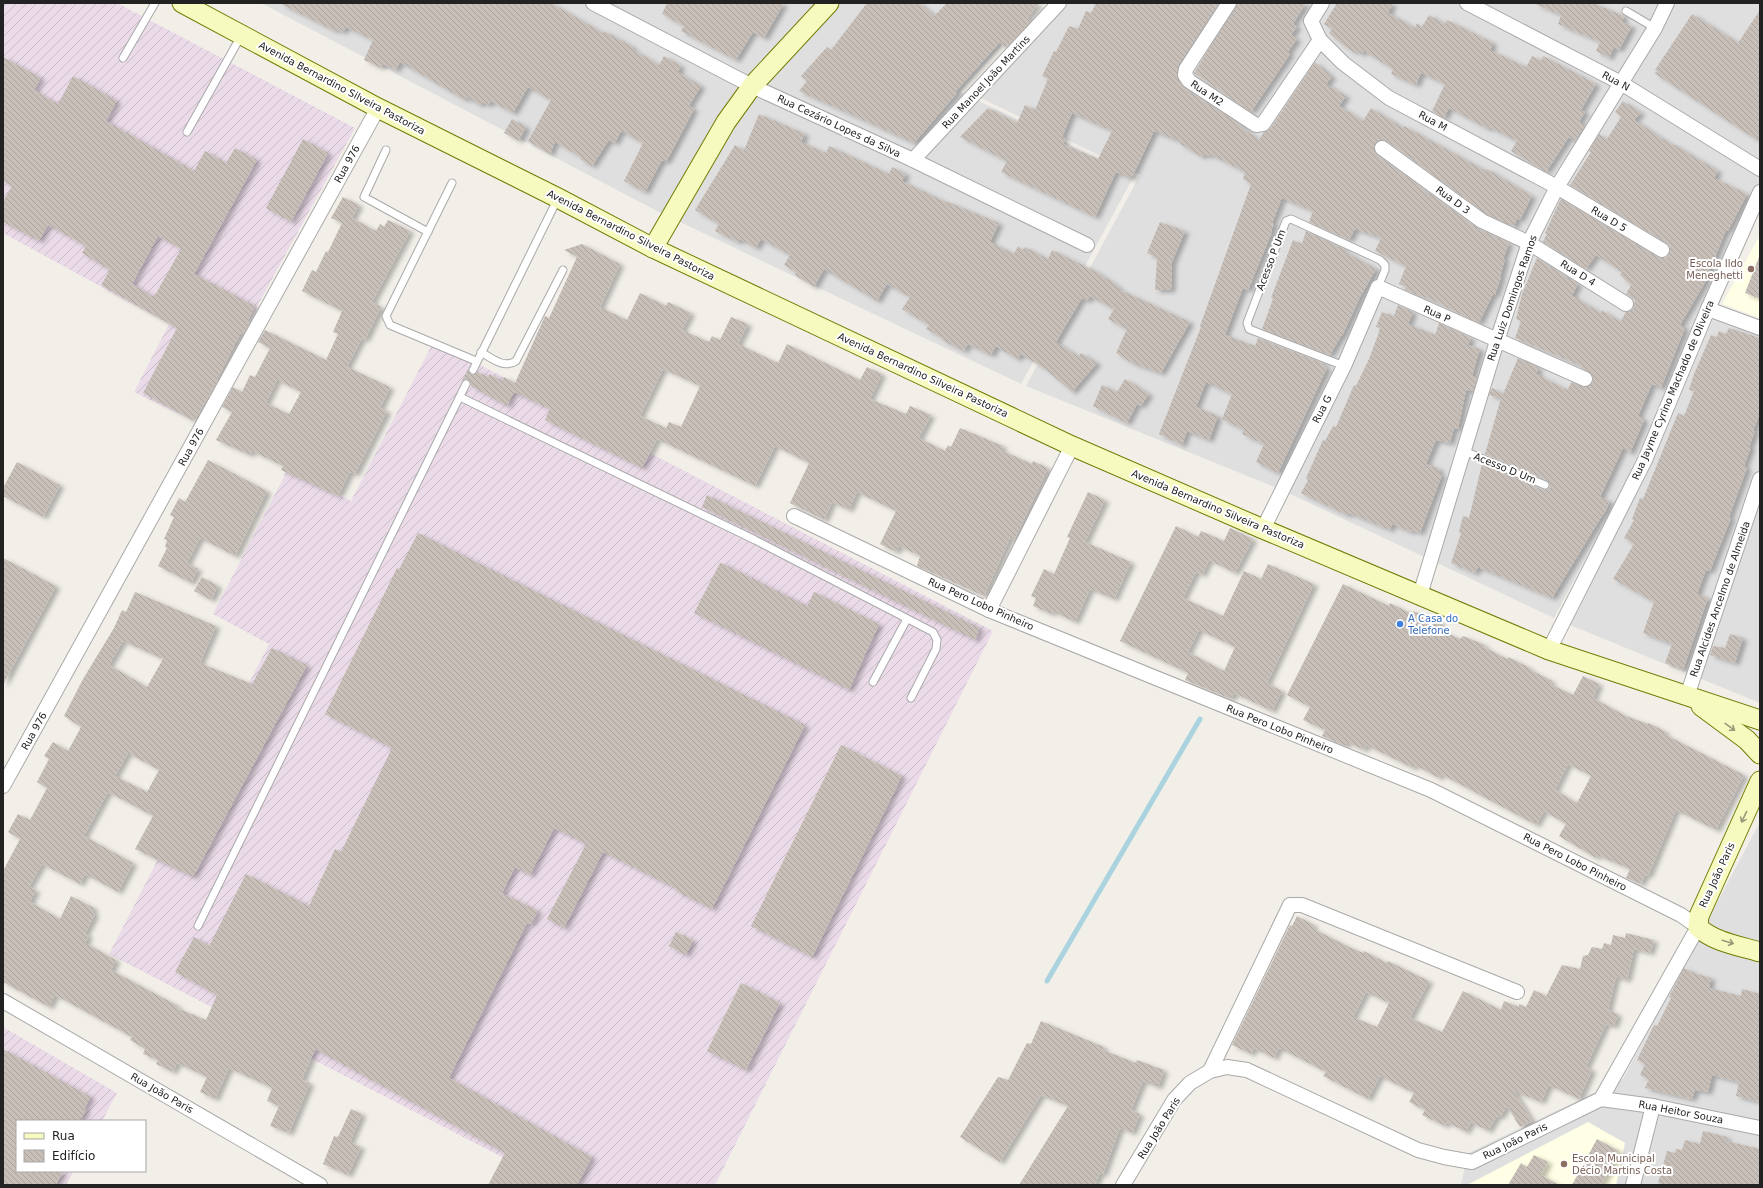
<svg xmlns="http://www.w3.org/2000/svg" width="1763" height="1188" font-family="'DejaVu Sans',sans-serif">
  <style>
    .residential { fill: #e0dfdf }
    .industrial { fill: url(#industrial-furrows) }
    .education { fill: #ffffe5 }
    .lines { fill: none; stroke-linecap: round; stroke-linejoin: round }
    .stream { stroke: #aad3df; stroke-width: 5 }
    .building { fill: url(#building-back-hatch); fill-rule: evenodd; filter: url(#shadow) }
    .lane-casing { stroke: #a9a9a9; stroke-width: 9 }
    .street-casing { stroke: #a9a9a9; stroke-width: 16 }
    .secondary-casing { stroke: #707d05; stroke-width: 21 }
    .lane { stroke: #fff; stroke-width: 7 }
    .street { stroke: #fff; stroke-width: 14 }
    .secondary { stroke: #f7fabf; stroke-width: 19 }
    .oneway { stroke: #979978 }
    .education-dot { fill: #8d6e63; stroke: #fff; stroke-width: 1.5 }
    .shop-dot { fill: #3f7fe0; stroke: #fff; stroke-width: 1.5 }
    .labels { text-anchor: middle; dominant-baseline: central; stroke-width: 4; stroke-linejoin: round; paint-order: stroke }
    .street-label { font-size: 10px; fill: #222; stroke: #fff }
    .education-label { font-size: 10px; fill: #785e54; stroke: #fff; text-anchor: end }
    .shop-label { font-size: 10px; fill: #366cbe; stroke: #fff; text-anchor: start }
  </style>
  <defs>
    <pattern id="industrial-furrows" width="10" height="10" patternUnits="userSpaceOnUse"><rect width="10" height="10" fill="#ebdbe8"/><path d="M-1 1l2-2M0 10L10 0M9 11l2-2" fill="none" stroke="#c9bcc7"/></pattern>
    <pattern id="building-back-hatch" width="6" height="6" patternUnits="userSpaceOnUse"><rect width="6" height="6" fill="#c7bfb8"/><path d="M-1 5l2 2M0 0l6 6M5-1l2 2" fill="none" stroke="#aba49e"/></pattern>
    <filter id="shadow"><feDropShadow dx="4.5" dy="2.5" stdDeviation="2" flood-color="#0004"/></filter>
  </defs>
  <rect width="100%" height="100%" fill="#f2efe9"/>
  <g class="residential">
    <path d="M261,3H1040L960,92L1134,176L1021,384L657,211Z"/>
    <path d="M1067,3H1760V186L1734,234L1640,456L1554,618L1284,491L1026,386L1140,175L981,98Z"/>
    <path d="M1713,319L1760,336V703L1570,625L1652,463Z"/>
    <path d="M1760,822V1185H1461L1468,1153L1623,1079Z"/>
  </g>
  <g class="industrial">
    <path d="M3,3H117L355,128L194,421L134,392L169,324L3,233Z"/>
    <path d="M434,341L993,631L715,1185H556L109,954L269,644L213,614L288,469L351,501Z"/>
    <path d="M3,1027L117,1093L102,1121H17V1171H74L66,1185H3Z"/>
  </g>
  <g class="education">
    <path d="M1760,235V318L1722,304Z"/>
    <path d="M1588,1122L1625,1143L1616,1185H1467Z"/>
  </g>
  <g class="lines">
    <path class="stream" d="M1047,981L1200,719"/>
  </g>
  <g class="building">
    <path d="M279,3H551L603,33L604,31L633,47L632,49L659,65L664,56L681,66L678,72L701,86L689,106L694,109L680,136L666,162L662,160L645,192L624,181L643,143L621,131L615,143L609,140L592,166L580,159L581,157L555,142L550,154L528,141L551,100L528,87L513,113L491,101L488,105L482,102L480,105L466,97L465,100L400,62L396,70L383,64L381,68L364,60L373,40L346,27L343,32L336,29L335,31Z"/>
    <path d="M667,3H784L764,38L753,32L736,60L681,31L684,26L662,14Z"/>
    <path d="M867,3H919L934,16L947,3H1039L1027,19L1030,21L1024,28L1005,48L1000,42L956,91L957,93L914,143L799,91L807,81L801,76L827,47L831,50Z"/>
    <path d="M1096,3H1219L1179,64L1177,74L1178,79L1184,88L1242,126L1241,127L1259,140L1264,132L1270,129L1315,62L1332,77L1326,84L1346,96L1339,106L1363,121L1371,108L1403,128L1404,126L1486,171L1487,169L1532,196L1520,220L1517,218L1514,227L1486,214L1387,141L1379,140L1375,143L1374,151L1377,155L1477,228L1509,243L1503,259H1505L1500,277H1501L1495,295L1493,294L1479,323L1445,307V305L1405,290L1406,287L1399,284L1406,266L1375,251L1381,238L1355,229L1349,240L1309,222L1313,211L1282,198L1272,223L1274,224L1271,231L1272,232L1248,290L1243,288L1225,335L1255,346L1258,338L1325,364L1324,367L1327,368L1278,473L1256,462L1264,444L1242,434L1244,430L1222,419L1232,394L1206,382L1196,407L1218,416L1209,440L1187,431L1182,445L1159,434L1201,327L1200,326L1251,184L1243,179L1245,172L1210,154L1209,156L1204,154L1202,157L1180,144L1181,142L1154,131L1131,179L1116,172L1095,217L1001,172L1007,161L960,137L988,108L1017,123L1025,105L1035,110L1048,79L1042,76L1054,51L1056,52L1069,26L1078,29L1086,11L1091,13ZM1072,113L1112,131L1098,159L1063,144L1065,139L1062,137Z"/>
    <path d="M1237,3H1306L1293,24L1297,27L1291,35L1297,39L1288,52L1290,54L1251,112L1194,73Z"/>
    <path d="M1337,3H1393L1388,13L1415,28L1417,23L1422,27L1429,15L1445,24L1447,20L1493,43L1490,50L1526,67L1532,56L1541,61L1543,56L1566,68L1596,84L1581,110L1585,112L1579,122L1585,126L1575,141L1569,137L1546,172L1511,151L1517,141L1489,127L1488,129L1449,108L1444,118L1432,111L1445,84L1421,73L1416,85L1391,74L1393,69L1364,51L1361,54L1355,50L1353,52L1338,41L1329,33L1332,29L1324,24Z"/>
    <path d="M1533,3H1593L1624,16L1622,22L1632,26L1619,50L1614,47L1609,58L1596,51L1600,42L1558,24L1561,15Z"/>
    <path d="M1760,10V142L1654,73L1658,72L1655,70L1692,14L1738,43Z"/>
    <path d="M3,57L41,78L34,90L58,104L73,76L117,101L106,121L194,171L205,151L226,163L235,148L257,160L194,274L255,306L248,321L250,322L243,334L241,333L217,379L218,380L194,421L143,393L177,328L101,285L110,270L82,253L86,246L48,225L39,241L3,222V201L12,186L3,181ZM158,236L181,249L154,297L132,284Z"/>
    <path d="M1623,101L1641,113L1634,120L1672,145L1673,144L1718,171L1714,178L1747,194L1728,231L1726,230L1704,284L1680,325L1685,328L1661,388L1652,384L1638,416L1644,420L1630,453L1623,448L1600,497L1610,501L1604,514H1603L1552,598L1478,567L1475,573L1451,563L1461,533L1459,532L1463,516L1469,518L1482,464L1543,490L1548,489L1550,487L1547,480L1485,454L1501,398L1489,395L1492,388L1503,394L1518,358L1539,368L1536,374L1567,390L1572,382L1586,387L1593,382L1592,374L1581,368L1582,366L1515,338L1521,321L1516,319L1522,294L1537,258L1578,284L1572,296L1601,313L1602,310L1620,322L1626,312L1633,309L1634,305L1635,300L1626,294L1631,285L1620,275L1622,272L1596,255L1586,269L1543,242L1547,233H1545L1561,199L1658,257L1666,258L1669,254L1670,246L1666,243L1570,185L1591,152L1589,151L1599,134L1607,139L1621,117L1615,112Z"/>
    <path d="M759,114L805,134L801,142L826,153L829,146L889,174L892,167L906,174L902,181L948,203V202L999,223L990,242L1014,254L1018,246L1023,250L1025,247L1048,259L1052,250L1097,272L1120,288H1116L1190,322L1161,373L1132,363L1116,353L1127,329L1108,319L1114,309L1090,296L1087,301L1082,298L1056,342L1079,357L1081,353L1097,363L1072,392L1044,368L1021,354L1017,359L996,346L991,355L968,344L964,351L942,340L943,338L926,329L929,325L902,309L910,297L887,284L877,301L824,269L814,287L795,275L796,272L784,265L790,255L761,239L756,248L740,239L738,242L715,231L719,224L695,210L735,145L744,150Z"/>
    <path d="M512,119L526,127L519,141L504,133Z"/>
    <path d="M303,139L328,153L291,222L266,208Z"/>
    <path d="M343,197L359,205L352,218L376,231L380,224L384,227L388,220L410,231L372,302L381,307L365,340L362,338L347,367L390,387L380,408L387,411L355,474L350,472L338,496L281,470L283,466L252,451L250,455L216,440L232,412L222,407L233,387L242,392L250,375L255,377L270,348L258,342L265,330L326,360L338,334L333,332L342,311L302,291L312,270L316,272L326,251L328,252L342,223L331,218ZM277,380L301,392L289,414L266,403Z"/>
    <path d="M1160,222L1185,231L1172,262L1171,290H1155L1157,258L1147,253Z"/>
    <path d="M1306,231L1344,249V251L1376,269L1360,297L1342,336H1341L1330,355L1262,329L1273,299L1271,298L1293,240L1302,244Z"/>
    <path d="M582,244L620,264L600,307L627,320L640,293L666,306L668,302L691,313L682,330L709,342L712,336L720,340L731,317L748,324L738,344L778,363L787,344L860,380L867,367L882,374L870,399L906,414L910,406L931,415L919,438L945,451L948,445L951,447L960,428L1003,446L1001,450L1032,464L1033,461L1048,468L1014,540L1010,538L984,596L917,566L920,556L899,546L896,552L880,544L896,511L857,492L849,510L832,502L824,520L790,503L809,463L775,446L755,486L657,439L642,468L545,420L550,409L514,392L507,406L471,386L469,380L462,381L468,369L471,375L478,372L488,377L490,374L502,381L504,377L515,383L545,316L549,318L577,257L564,250ZM663,369L700,386L681,427L669,422L666,428L640,416Z"/>
    <path d="M1759,257H1760V299L1745,293Z"/>
    <path d="M1398,305L1413,312L1408,324L1435,335L1439,323L1471,338L1468,345L1480,349L1472,376L1477,379L1473,391L1466,390L1458,429L1454,428L1450,443L1436,440L1426,464L1440,469L1438,473L1442,475L1420,533L1412,530L1411,532L1392,524L1390,530L1349,513L1347,515L1301,493L1308,480L1306,478L1323,440L1325,441L1333,426L1336,427L1354,385L1356,386L1369,359L1378,335L1380,328L1376,327L1382,312L1394,316Z"/>
    <path d="M1729,328L1760,338V413L1753,431H1755L1749,447H1751L1744,466L1747,468L1729,517L1731,518L1710,571L1706,570L1697,594L1708,598L1683,670L1665,663L1672,644L1643,633L1654,602L1613,579L1634,544L1624,538L1634,520L1632,519L1640,498L1643,499L1678,413L1684,416L1694,391L1689,390L1694,374L1711,335L1717,337L1719,331L1726,334Z"/>
    <path d="M1125,379L1149,394L1141,406L1137,404L1127,423L1093,406L1102,385L1117,392Z"/>
    <path d="M208,460L267,491L235,556L200,538L187,563L198,569L191,583L158,566L167,548L165,547L167,540L164,539L174,517L170,515L179,498L185,502Z"/>
    <path d="M17,462L60,485L43,517L3,496V488Z"/>
    <path d="M1088,492L1105,500L1085,542L1131,562L1114,599L1090,589L1075,622L1052,611L1051,614L1033,606L1036,598L1031,596L1044,569L1054,574L1070,538L1067,537Z"/>
    <path d="M707,495L980,628L975,640L702,507Z"/>
    <path d="M1176,526L1198,537L1201,531L1224,541L1230,528L1253,539L1235,573L1209,560L1202,575L1196,572L1183,598L1223,616L1244,571L1261,579L1268,564L1314,584L1267,683L1282,691L1272,711L1234,693L1231,699L1185,680L1188,673L1120,641ZM1199,630L1235,647L1224,671L1188,652Z"/>
    <path d="M418,533L805,725L712,909L676,891L677,889L603,852L564,928L547,919L586,844L554,828L530,875L515,867L502,893L538,911L531,924L527,923L449,1078L592,1157L577,1185H488L505,1153L315,1049L302,1080L310,1083L289,1133L270,1126L279,1106L267,1101L272,1088L229,1068L215,1099L200,1092L207,1077L177,1063L173,1072L156,1064L158,1060L143,1054L145,1049L130,1040L132,1037L55,995L49,1007L3,982V871L20,839L8,832L18,814L30,820L47,788L37,782L49,759L44,756L53,742L68,751L81,727L64,716L83,679L114,628L122,610L126,612L135,592L216,626L200,663L252,684L272,648L307,665L193,877L135,849L153,816L108,792L84,836L133,863L118,892L85,874L80,884L42,864L29,887L36,890L30,902L60,919L71,896L94,908L92,913L95,914L85,934L89,936L85,943L116,960L111,970L178,1006L177,1008L206,1020L217,995L175,972L194,937L209,946L246,874L309,906L335,849L341,852L392,748L325,714L397,568L399,569ZM123,641L163,659L147,687L109,665ZM128,753L159,770L147,792L115,776Z"/>
    <path d="M3,558L56,586L3,685Z"/>
    <path d="M720,563L724,564L807,606L814,592L879,624L849,690L694,613Z"/>
    <path d="M202,577L218,586L211,600L194,591Z"/>
    <path d="M1343,584L1389,606L1390,603L1412,614L1413,611L1441,622L1438,629L1460,639L1463,636L1485,645L1484,647L1507,659L1508,657L1530,668L1529,669L1552,681L1550,684L1573,695L1583,676L1599,684L1593,698L1626,716L1648,724L1649,723L1666,732L1664,734L1744,775L1716,830L1676,810L1648,876L1645,875L1641,884L1626,878L1630,869L1597,855L1596,858L1559,836L1566,824L1544,811L1536,825L1441,774L1439,778L1415,765L1413,768L1366,745L1364,750L1347,742L1345,746L1322,736L1325,730L1303,720L1310,707L1287,695ZM1568,764L1591,776L1577,803L1555,790Z"/>
    <path d="M1730,634L1743,638L1735,663L1710,655L1713,646L1725,648Z"/>
    <path d="M841,745L902,776L812,957L751,926Z"/>
    <path d="M1297,916L1314,925L1312,928L1347,946L1363,953L1364,951L1387,963L1388,961L1429,981L1410,1018L1442,1032L1463,991L1501,1010L1504,1001L1519,1007V1004L1526,1007L1534,990L1546,996L1562,965L1580,969L1583,956L1588,955L1592,947L1602,949L1604,943L1611,945L1613,935L1625,938L1626,933L1654,940L1650,953L1634,949L1627,980L1616,977L1608,1010L1618,1014L1614,1026L1606,1024L1586,1067L1592,1070L1579,1099L1549,1085L1541,1102L1514,1091L1532,1121L1520,1127L1507,1106L1500,1117L1497,1116L1488,1131L1471,1122L1466,1132L1447,1122L1445,1126L1422,1115L1425,1110L1409,1102L1414,1093L1380,1076L1368,1099L1323,1076L1326,1072L1279,1048L1274,1058L1254,1048L1251,1054L1232,1045L1290,925L1292,926ZM1366,992L1389,1003L1377,1027L1353,1017Z"/>
    <path d="M676,932L693,940L686,955L669,946Z"/>
    <path d="M1684,968L1694,973L1711,978L1709,988L1741,996L1742,989L1760,994V1102L1736,1096L1739,1082L1712,1075L1708,1092L1695,1090L1692,1099L1645,1088L1649,1079L1640,1075L1645,1064L1637,1060L1654,1025L1657,1026L1671,998L1669,997Z"/>
    <path d="M741,983L780,1003L746,1070L707,1051Z"/>
    <path d="M1041,1021L1104,1047L1103,1050L1136,1063L1137,1060L1164,1070L1158,1087L1143,1081L1131,1110L1140,1114L1132,1133L1120,1128L1103,1174L1100,1173L1095,1185H1019L1068,1106L1041,1095L1000,1162L960,1137L998,1077L1008,1080L1027,1043L1031,1044Z"/>
    <path d="M3,1049L91,1097L84,1109L86,1110L80,1121H17V1171H63L56,1185H3Z"/>
    <path d="M351,1109L362,1114L350,1142L361,1147L348,1175L323,1164L334,1136L338,1137Z"/>
    <path d="M1703,1131L1727,1137L1726,1141L1760,1149V1185H1666L1658,1183L1667,1151L1675,1153L1676,1149L1682,1150L1685,1140L1700,1144Z"/>
    <path d="M1597,1139L1619,1151L1601,1185H1572Z"/>
    <path d="M1534,1155L1548,1162L1541,1175L1559,1185H1508L1521,1163L1527,1167Z"/>
  </g>
  <g class="lines">
    <g class="lane-casing">
      <g id="lane">
        <path d="M1626,11L1655,28"/>
        <path d="M123,58L155,3"/>
        <path d="M187,132L241,36"/>
        <path d="M386,150L364,197L428,232"/>
        <path d="M452,183L386,316L390,325L476,361"/>
        <path d="M481,352C491,358 504,369 516,361L563,270"/>
        <path d="M1344,366L1249,329L1247,323L1286,221L1291,219L1380,260L1385,265V270L1378,287"/>
        <path d="M473,370L558,198"/>
        <path d="M460,397L755,540L933,632L937,640L936,649L911,698"/>
        <path d="M1464,451L1545,485"/>
        <path d="M873,682L907,619"/>
        <path d="M198,926L466,384"/>
      </g>
    </g>
    <g class="street-casing">
      <g id="street">
        <path d="M593,3L752,86L913,160L1087,245"/>
        <path d="M1229,3L1186,69L1185,75L1189,81L1256,125L1263,124L1320,40"/>
        <path d="M1322,3L1311,21L1320,40L1343,63L1389,98L1557,187L1662,250"/>
        <path d="M1467,3L1621,83L1760,169"/>
        <path d="M1382,148L1482,221L1529,243L1626,304"/>
        <path d="M913,160L1059,3"/>
        <path d="M1708,309L1760,328"/>
        <path d="M794,516L989,610L1431,790L1681,915L1698,927L1601,1099L1472,1162L1444,1157L1418,1150L1247,1070L1227,1067L1210,1071L1190,1083L1174,1100L1123,1185"/>
        <path d="M1263,529L1344,366L1378,287L1585,379"/>
        <path d="M1420,595L1497,341L1529,243L1557,187L1655,28L1667,3"/>
        <path d="M989,610L1072,446"/>
        <path d="M1549,650L1645,460L1708,309L1760,192"/>
        <path d="M1687,696L1760,479"/>
        <path d="M3,786L378,108"/>
        <path d="M3,1001L320,1185"/>
        <path d="M1210,1071L1290,905H1302L1517,992"/>
        <path d="M1601,1099L1653,1106L1760,1128"/>
        <path d="M1633,1185L1653,1106"/>
      </g>
    </g>
    <g class="secondary-casing">
      <g id="secondary">
        <path d="M182,3L378,108L558,198L653,248L1072,446L1263,529L1549,650L1760,720"/>
        <path d="M653,248L726,122L752,86L829,3"/>
        <path d="M1701,706L1747,740L1760,754"/>
        <path d="M1760,781L1699,916L1698,927C1713,942 1740,946 1760,952"/>
      </g>
    </g>
    <use href="#lane" class="lane"/>
    <use href="#street" class="street"/>
    <use href="#secondary" class="secondary"/>
  </g>
  <defs><path id="oneway-shaft" d="M-6 0H5M1.5-3L5.5 0L1.5 3" fill="none" stroke-width="1.6" stroke-linecap="round" stroke-linejoin="round"/></defs>
  <g class="oneway">
    <use href="#oneway-shaft" transform="translate(1730 727) rotate(36)"/>
    <use href="#oneway-shaft" transform="translate(1744 817) rotate(115)"/>
    <use href="#oneway-shaft" transform="translate(1728 942) rotate(17)"/>
  </g>
  <g class="education-dot">
    <circle cx="1751" cy="269" r="4"/>
    <circle cx="1564" cy="1164" r="4"/>
  </g>
  <circle class="shop-dot" cx="1400" cy="624" r="4"/>
  <g class="labels">
    <g class="street-label">
      <text transform="translate(1616 81) rotate(29)">Rua N</text>
      <text transform="translate(986 82) rotate(-47)">Rua Manoel João Martins</text>
      <text transform="translate(342 88) rotate(28)">Avenida Bernardino Silveira Pastoriza</text>
      <text transform="translate(1207 93) rotate(34)">Rua M2</text>
      <text transform="translate(1433 121) rotate(28)">Rua M</text>
      <text transform="translate(839 126) rotate(25)">Rua Cezário Lopes da Silva</text>
      <text transform="translate(347 164) rotate(-61)">Rua 976</text>
      <text transform="translate(1453 200) rotate(36)">Rua D 3</text>
      <text transform="translate(1609 219) rotate(31)">Rua D 5</text>
      <text transform="translate(631 235) rotate(27)">Avenida Bernardino Silveira Pastoriza</text>
      <text transform="translate(1271 260) rotate(-69)">Acesso P Um</text>
      <text transform="translate(1578 273) rotate(32)">Rua D 4</text>
      <text transform="translate(1512 298) rotate(-71)">Rua Luiz Domingos Ramos</text>
      <text transform="translate(1437 314) rotate(24)">Rua P</text>
      <text transform="translate(923 375) rotate(25)">Avenida Bernardino Silveira Pastoriza</text>
      <text transform="translate(1673 390) rotate(-67)">Rua Jayme Cyrino Machado de Oliveira</text>
      <text transform="translate(1322 409) rotate(-63)">Rua G</text>
      <text transform="translate(191 447) rotate(-61)">Rua 976</text>
      <text transform="translate(1505 468) rotate(22)">Acesso D Um</text>
      <text transform="translate(1218 509) rotate(23)">Avenida Bernardino Silveira Pastoriza</text>
      <text transform="translate(1720 599) rotate(-71)">Rua Alcides Ancelmo de Almeida</text>
      <text transform="translate(981 604) rotate(24)">Rua Pero Lobo Pinheiro</text>
      <text transform="translate(1280 729) rotate(22)">Rua Pero Lobo Pinheiro</text>
      <text transform="translate(34 731) rotate(-61)">Rua 976</text>
      <text transform="translate(1575 862) rotate(27)">Rua Pero Lobo Pinheiro</text>
      <text transform="translate(1717 875) rotate(-65)">Rua João Paris</text>
      <text transform="translate(162 1093) rotate(30)">Rua João Paris</text>
      <text transform="translate(1681 1112) rotate(11)">Rua Heitor Souza</text>
      <text transform="translate(1159 1128) rotate(-58)">Rua João Paris</text>
      <text transform="translate(1515 1141) rotate(-26)">Rua João Paris</text>
    </g>
    <g class="education-label">
      <text x="1743" y="263">Escola Ildo<tspan x="1743" dy="12">Meneghetti</tspan></text>
      <text x="1572" y="1158" text-anchor="start">Escola Municipal<tspan x="1572" dy="12">Décio Martins Costa</tspan></text>
    </g>
    <g class="shop-label">
      <text x="1408" y="618">A Casa do<tspan x="1408" dy="12">Telefone</tspan></text>
    </g>
  </g>
  <rect width="1763" height="1188" fill="none" stroke="#222222" stroke-width="8"/>
  <rect x="16" y="1120" width="130" height="52" fill="#ffffff" stroke="#a7a7a7"/>
  <rect x="24" y="1133" width="20" height="6" fill="#f7fabf" stroke="#a7a7a7"/>
  <text x="52" y="1140" font-size="12" fill="#222222">Rua</text>
  <rect x="24" y="1150" width="20" height="12" fill="url(#building-back-hatch)" stroke="#a7a7a7"/>
  <text x="52" y="1160" font-size="12" fill="#222222">Edifício</text>
</svg>
